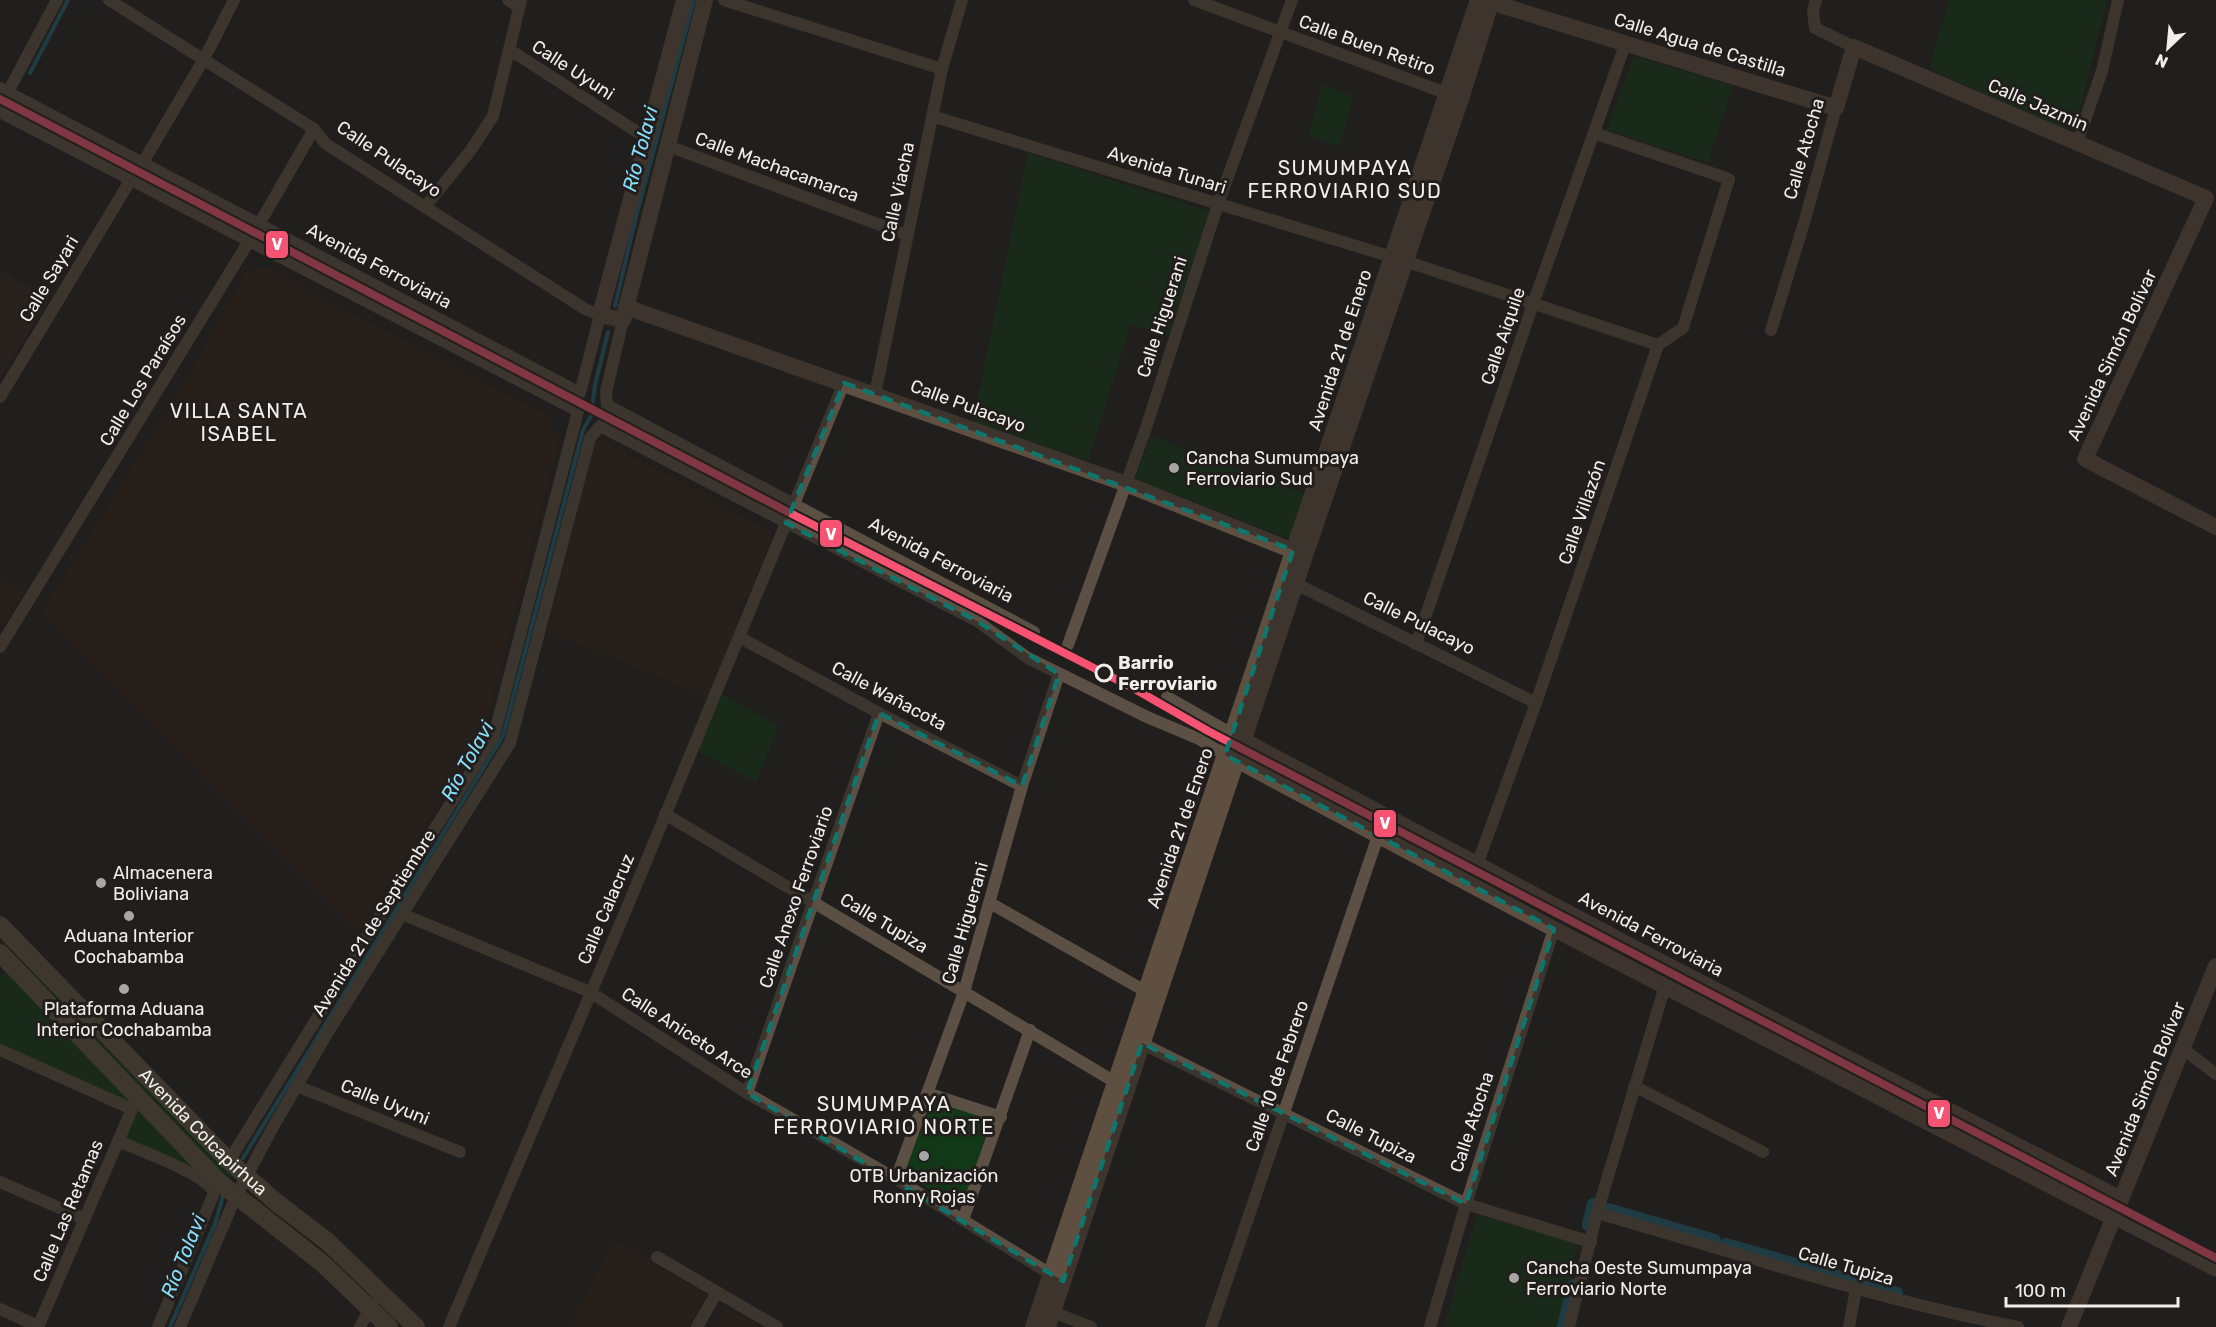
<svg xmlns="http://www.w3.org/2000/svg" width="2216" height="1327" font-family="Rubik,sans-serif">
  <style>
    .industrial { fill: #2f2218 }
    .built { fill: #2f2621 }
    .green { fill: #113917 }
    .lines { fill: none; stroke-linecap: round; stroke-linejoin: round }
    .stream { stroke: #1e6174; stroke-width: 4 }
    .canal { stroke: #1e6174; stroke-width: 12 }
    .street { stroke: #5c5044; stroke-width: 12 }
    .secondary { stroke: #5f4f41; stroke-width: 16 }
    .primary { stroke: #635443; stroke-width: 18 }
    .rail-1-casing { stroke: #221e1c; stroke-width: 12 }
    .rail-1 { stroke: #f65372; stroke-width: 8 }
    .marked { fill: none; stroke: #0f766e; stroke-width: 4.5; stroke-dasharray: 12 8; stroke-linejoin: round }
    .poi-dot { fill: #a8a6a4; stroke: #221e1c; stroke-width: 2 }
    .stop-dot { fill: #221e1c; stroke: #f1eeec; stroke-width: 3 }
    .labels { text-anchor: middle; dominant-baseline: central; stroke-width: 6; stroke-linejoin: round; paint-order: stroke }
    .street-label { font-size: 18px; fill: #f1eeec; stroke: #221e1c }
    .poi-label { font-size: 18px; fill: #f1eeec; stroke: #221e1c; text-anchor: start }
    .stop-label { font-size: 18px; font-weight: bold; fill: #f1eeec; stroke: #221e1c; text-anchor: start }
    .water-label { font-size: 20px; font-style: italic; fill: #86dffe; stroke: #221e1c }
    .neighbourhood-label { font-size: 20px; letter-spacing: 1.5px; fill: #f1eeec; stroke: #221e1c }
    .line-badge { stroke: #221e1c; stroke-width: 2 }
    .badge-label { font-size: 16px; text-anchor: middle; font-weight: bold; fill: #fff }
  </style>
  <rect width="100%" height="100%" fill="#211f1d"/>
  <g class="industrial">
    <path d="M265,267L554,420L551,429L559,439L483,732L358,932L44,617L46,606L179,393L246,272Z"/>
    <path d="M600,440L770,531L772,536L748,596L742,598L737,607L739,619L708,697L548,631L594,444Z"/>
    <path d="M0,575L24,590L1,626L0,625Z"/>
    <path d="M614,1240L706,1296L688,1327H569Z"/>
    <path d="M724,1307L759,1327H712Z"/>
  </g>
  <path class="built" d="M0,269L50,300L1,375L0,374Z"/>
  <g class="green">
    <path d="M1949,0H2107L2077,121L2072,128L2062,130L1929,68Z"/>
    <path d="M1634,56L1733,86L1708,163L1607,130Z"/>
    <path d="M1323,85L1354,97L1339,146L1308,137Z"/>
    <path d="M1028,153L1209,211L1168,337L1131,324L1088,461L973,422Z"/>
    <path d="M1154,437L1306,495L1290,539L1137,480L1136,475L1150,439Z"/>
    <path d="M722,694L779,726L756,782L698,751Z"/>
    <path d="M28,963L232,1176L228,1182L24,968Z"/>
    <path d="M4,972L8,973L221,1188L125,1139L138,1108L0,1045V977Z"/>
    <path d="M935,1101L988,1119L990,1122L963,1206H957L906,1175L905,1170L932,1102Z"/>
    <path d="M1477,1215L1578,1243L1557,1327H1444Z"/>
  </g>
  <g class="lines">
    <g class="stream">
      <path d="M30,73L68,0"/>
      <path d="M615,306L637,213L694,0"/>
      <path d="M243,1158L503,736L583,430L591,416L595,385L608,332"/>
      <path d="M170,1327L215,1224L223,1196"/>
    </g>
    <g class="canal">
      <path d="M1608,1209L1715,1240"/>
      <path d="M1588,1225L1593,1204"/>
      <path d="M1726,1244L1897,1293"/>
      <path d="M1563,1327L1573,1285"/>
    </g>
    <g class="street">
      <path d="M508,0L519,7"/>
      <path d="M724,0L942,69"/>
      <path d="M1194,0L1454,96"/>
      <path d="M1816,0L1813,11L1815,28L1854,47"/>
      <path d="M510,50L648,139"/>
      <path d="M0,88L580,393L600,315L585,309L326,144L314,129L109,0"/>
      <path d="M8,92L57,0"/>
      <path d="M0,112L578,411L494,736L397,888L229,1161"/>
      <path d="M932,116L1405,261L1658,345"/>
      <path d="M2077,143L2102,71L2118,0"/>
      <path d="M668,146L907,235"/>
      <path d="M142,164L204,59L234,0"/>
      <path d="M425,207L471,150L493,116L521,0"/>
      <path d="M623,320L606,392L607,405L1034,632"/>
      <path d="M1771,330L1804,223L1836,108"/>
      <path d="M875,394L942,69L962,0"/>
      <path d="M0,397L130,181"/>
      <path d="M1290,581L1536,703"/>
      <path d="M739,637L879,713L1022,786"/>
      <path d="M1416,644L1533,304L1626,42"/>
      <path d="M1068,645L1146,428L1218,204L1292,0"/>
      <path d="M0,647L254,233L314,129"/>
      <path d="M1167,697L1232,734"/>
      <path d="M665,814L1115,1082"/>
      <path d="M1477,865L1536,703L1658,345L1683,328L1729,179L1594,133"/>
      <path d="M990,903L1145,991"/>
      <path d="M402,914L590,992L747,1093L896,1179L1057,1278"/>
      <path d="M1135,1040L1466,1204L1591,1242"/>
      <path d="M2182,1048L2216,1074"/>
      <path d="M0,1050L132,1109L38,1327"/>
      <path d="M297,1086L460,1152"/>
      <path d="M1634,1086L1763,1152"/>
      <path d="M747,1093L879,713"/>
      <path d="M927,1093L1001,1117"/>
      <path d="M118,1141C138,1150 207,1174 214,1193L158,1327"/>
      <path d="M896,1179L964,992L1022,786L1059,674"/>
      <path d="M0,1182L85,1219"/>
      <path d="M1597,1213C1737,1253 1875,1299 2018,1327"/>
      <path d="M2113,1218L2216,1271"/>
      <path d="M963,1220L1030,1030"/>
      <path d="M657,1257L777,1327"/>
      <path d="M0,1309L38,1326"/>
      <path d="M1053,1312L1091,1327"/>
      <path d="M180,1327L236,1196L273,1127L328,1032L510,743L590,438L600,426L977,621L1028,658L1147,717L1199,739L1225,755"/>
      <path d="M360,1327L372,1304"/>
      <path d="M449,1327L626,910L844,383"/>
      <path d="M697,1327L717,1292"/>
      <path d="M1211,1327L1378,836"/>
      <path d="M1430,1327L1466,1204L1554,929"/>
      <path d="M1569,1327L1597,1213L1665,986"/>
      <path d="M1849,1327L1856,1289"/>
    </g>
    <g class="secondary">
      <path d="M684,0L600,315L623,320L705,0"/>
      <path d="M1484,0L1836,108L1854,47L2206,198L2085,459L2216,527"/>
      <path d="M626,307L1126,484L1301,554"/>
      <path d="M1237,737L1642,952L2121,1199"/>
      <path d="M1229,756L1554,929L2113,1218"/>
      <path d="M1033,1327L1478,0"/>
      <path d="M1048,1327L1305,556L1461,99L1491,3"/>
      <path d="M2069,1327L2216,966"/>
    </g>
    <g class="primary">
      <path id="s1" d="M0,925L229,1161L276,1202L328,1242L416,1327"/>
      <path d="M0,953L219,1182L322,1263L389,1327"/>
    </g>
    <g class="rail-1-casing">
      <path id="rail-1" d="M0,99L790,513L1133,688L1208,731L2216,1258"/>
    </g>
    <use href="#rail-1" class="rail-1"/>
  </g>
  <path d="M0 0H2216V1327H0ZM844,383L1293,550L1225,755L1554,929L1466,1204L1142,1043L1063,1281L747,1093L879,713L1022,786L1059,674L977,621L786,523Z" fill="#211f1d" fill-opacity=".55" fill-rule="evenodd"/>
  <path class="marked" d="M844,383L1293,550L1225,755L1554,929L1466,1204L1142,1043L1063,1281L747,1093L879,713L1022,786L1059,674L977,621L786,523Z"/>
  <g class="poi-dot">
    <circle cx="1174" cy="468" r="6"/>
    <circle cx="101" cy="883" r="6"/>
    <circle cx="129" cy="916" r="6"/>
    <circle cx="124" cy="989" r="6"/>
    <circle cx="924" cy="1156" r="6"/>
    <circle cx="1514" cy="1278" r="6"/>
  </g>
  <circle class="stop-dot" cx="1104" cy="673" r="8"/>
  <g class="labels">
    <g class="street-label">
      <text transform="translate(1367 45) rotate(20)">Calle Buen Retiro</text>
      <text transform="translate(1700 45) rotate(17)">Calle Agua de Castilla</text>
      <text transform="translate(573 70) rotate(33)">Calle Uyuni</text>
      <text transform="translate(2038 105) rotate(23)">Calle Jazmin</text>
      <text transform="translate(1804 149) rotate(-74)">Calle Atocha</text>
      <text transform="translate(389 159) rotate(34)">Calle Pulacayo</text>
      <text transform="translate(777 167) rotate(20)">Calle Machacamarca</text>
      <text transform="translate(1167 170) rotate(17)">Avenida Tunari</text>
      <text transform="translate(898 192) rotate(-78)">Calle Viacha</text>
      <text transform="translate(379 266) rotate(28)">Avenida Ferroviaria</text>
      <text transform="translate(49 279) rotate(-59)">Calle Sayari</text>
      <text transform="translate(1162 317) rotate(-72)">Calle Higuerani</text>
      <text transform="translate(1503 336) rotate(-71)">Calle Aiquile</text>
      <text transform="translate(1340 350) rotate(-72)">Avenida 21 de Enero</text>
      <text transform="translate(2112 355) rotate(-65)">Avenida Simón Bolívar</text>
      <text transform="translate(143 380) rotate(-59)">Calle Los Paraísos</text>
      <text transform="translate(968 406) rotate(20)">Calle Pulacayo</text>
      <text transform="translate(1582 512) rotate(-71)">Calle Villazón</text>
      <text transform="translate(941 560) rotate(28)">Avenida Ferroviaria</text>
      <text transform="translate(1419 623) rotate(26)">Calle Pulacayo</text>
      <text transform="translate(889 696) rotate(28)">Calle Wañacota</text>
      <text transform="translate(1180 828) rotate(-71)">Avenida 21 de Enero</text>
      <text transform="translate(796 897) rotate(-71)">Calle Anexo Ferroviario</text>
      <text transform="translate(606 909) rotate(-67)">Calle Calacruz</text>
      <text transform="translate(374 923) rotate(-58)">Avenida 21 de Septiembre</text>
      <text transform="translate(884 923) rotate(31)">Calle Tupiza</text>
      <text transform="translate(965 923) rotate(-74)">Calle Higuerani</text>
      <text transform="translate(1651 934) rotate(28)">Avenida Ferroviaria</text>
      <text transform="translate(687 1033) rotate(33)">Calle Aniceto Arce</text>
      <text transform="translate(1277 1076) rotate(-71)">Calle 10 de Febrero</text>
      <text transform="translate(2145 1089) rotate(-68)">Avenida Simón Bolívar</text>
      <text transform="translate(385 1102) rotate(22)">Calle Uyuni</text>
      <text transform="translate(1472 1122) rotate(-72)">Calle Atocha</text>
      <text stroke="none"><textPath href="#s1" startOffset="290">Avenida Colcapirhua</textPath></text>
      <text transform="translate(1371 1136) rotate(27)">Calle Tupiza</text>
      <text transform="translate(68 1211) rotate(-67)">Calle Las Retamas</text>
      <text transform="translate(1846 1266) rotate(16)">Calle Tupiza</text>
    </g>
    <g class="poi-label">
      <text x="1186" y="458">Cancha Sumumpaya<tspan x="1186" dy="21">Ferroviario Sud</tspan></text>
      <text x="113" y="873">Almacenera<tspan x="113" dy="21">Boliviana</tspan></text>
      <text x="129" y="936" text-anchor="middle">Aduana Interior<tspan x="129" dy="21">Cochabamba</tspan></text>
      <text x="124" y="1009" text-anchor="middle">Plataforma Aduana<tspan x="124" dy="21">Interior Cochabamba</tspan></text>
      <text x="924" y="1176" text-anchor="middle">OTB Urbanización<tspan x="924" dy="21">Ronny Rojas</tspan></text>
      <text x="1526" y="1268">Cancha Oeste Sumumpaya<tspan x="1526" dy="21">Ferroviario Norte</tspan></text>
    </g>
    <g class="stop-label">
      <text x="1118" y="663">Barrio<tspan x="1118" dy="21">Ferroviario</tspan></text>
    </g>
    <g class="water-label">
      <text transform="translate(640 149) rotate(-75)">Río Tolavi</text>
      <text transform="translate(467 761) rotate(-61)">Río Tolavi</text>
      <text transform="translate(183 1256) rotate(-68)">Río Tolavi</text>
    </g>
    <g class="neighbourhood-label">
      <text x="1345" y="168">SUMUMPAYA<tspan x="1345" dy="23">FERROVIARIO SUD</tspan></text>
      <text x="239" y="411">VILLA SANTA<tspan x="239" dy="23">ISABEL</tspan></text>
      <text x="884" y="1104">SUMUMPAYA<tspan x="884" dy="23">FERROVIARIO NORTE</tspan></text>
    </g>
  </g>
  <g class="line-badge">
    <rect x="265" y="230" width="24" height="29" rx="6" fill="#f65372"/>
    <rect x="819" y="519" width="24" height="29" rx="6" fill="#f65372"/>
    <rect x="1373" y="809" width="24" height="29" rx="6" fill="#f65372"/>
    <rect x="1927" y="1099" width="24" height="29" rx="6" fill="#f65372"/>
  </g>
  <g class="badge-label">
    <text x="277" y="250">V</text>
    <text x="831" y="540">V</text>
    <text x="1385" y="829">V</text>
    <text x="1939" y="1119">V</text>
  </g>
  <g transform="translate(2168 48) rotate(206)" stroke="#221e1c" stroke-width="4.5" paint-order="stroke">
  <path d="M0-4.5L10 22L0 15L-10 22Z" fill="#f1eeec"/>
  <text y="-9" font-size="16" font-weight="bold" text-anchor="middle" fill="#f1eeec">N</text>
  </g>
  <path d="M2006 1297v9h172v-9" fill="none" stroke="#f1eeec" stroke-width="3"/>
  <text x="2015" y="1297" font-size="18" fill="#f1eeec" stroke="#221e1c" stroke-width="4.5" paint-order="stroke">100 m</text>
</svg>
